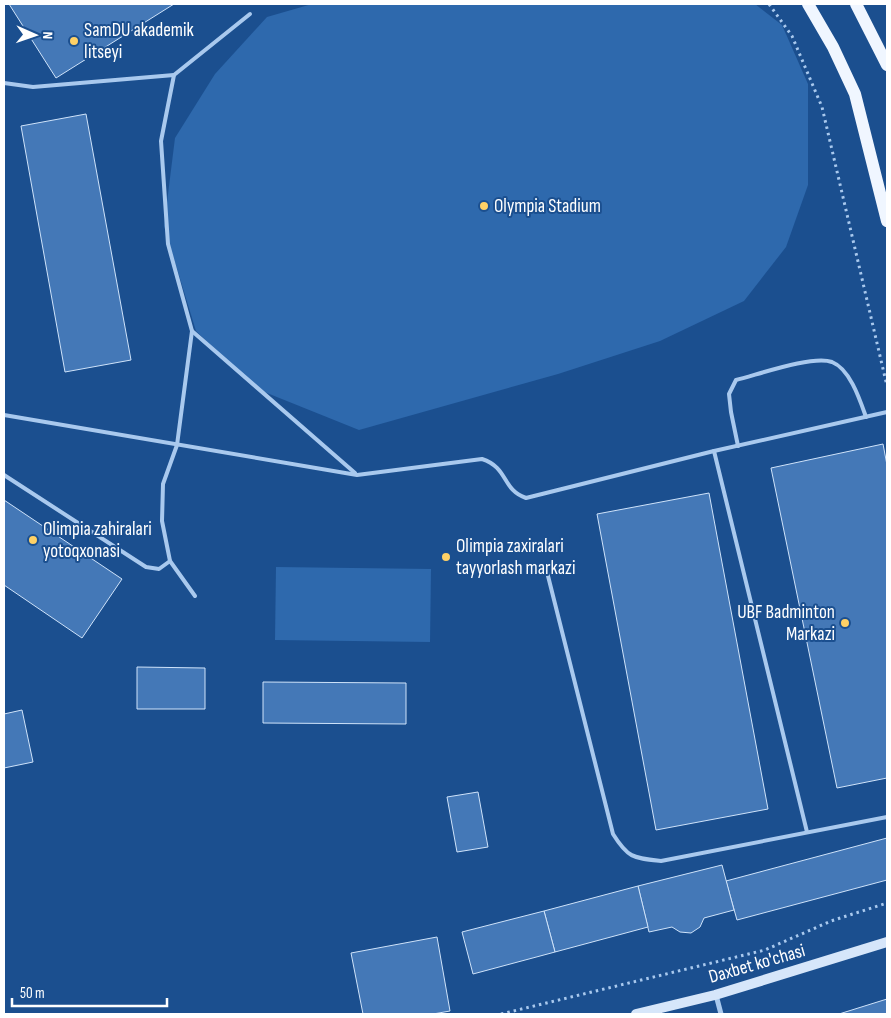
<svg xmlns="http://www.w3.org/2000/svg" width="891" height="1018" font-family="'Sofia Sans Condensed',sans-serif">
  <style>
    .green { fill: #2e69ad }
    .building { fill: #4478b7; stroke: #cfe3fa }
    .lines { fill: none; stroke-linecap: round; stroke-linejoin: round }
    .path { stroke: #a9c9ee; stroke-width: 3; stroke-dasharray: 2.5 4; stroke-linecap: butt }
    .lane { stroke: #a9c9ee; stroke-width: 4 }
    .street { stroke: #a9c9ee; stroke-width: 5 }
    .secondary { stroke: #d6e6fa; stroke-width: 10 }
    .primary { stroke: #f0f6ff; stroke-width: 12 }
    .poi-dot { fill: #ffd166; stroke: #1b4f8f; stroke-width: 2 }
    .labels { text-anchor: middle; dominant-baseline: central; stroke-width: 4; stroke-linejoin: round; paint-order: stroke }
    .poi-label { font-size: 19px; fill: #fff; stroke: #1b4f8f; text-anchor: start }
    .street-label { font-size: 19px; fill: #fff; stroke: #1b4f8f }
  </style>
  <rect width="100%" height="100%" fill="#1b4f8f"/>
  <g class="green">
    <path d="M312,4H755L782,25L808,84V185L786,247L744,301L660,341L558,374L359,430L257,389L196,331L164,226L175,138L215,74L267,17Z"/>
    <path d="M276,567L431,569L430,642L275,640Z"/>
  </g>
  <g class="building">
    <path d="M9,4H174L56,78Z"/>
    <path d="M86,114L131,360L65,372L21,126Z"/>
    <path d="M883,444L887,465V778L837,788L771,468Z"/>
    <path d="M709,493L768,809L656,830L597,514Z"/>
    <path d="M4,500L122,579L82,638L4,585Z"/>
    <path d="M137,667L205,668V709H137Z"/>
    <path d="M263,682L406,683V724L263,723Z"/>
    <path d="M22,710L33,762L4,768V714Z"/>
    <path d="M478,792L488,847L457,852L447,797Z"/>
    <path d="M887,838V880L737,920L726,881Z"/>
    <path d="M722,865L734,910L704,918L700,927L691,933L680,932L672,927L649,932L638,886Z"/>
    <path d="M638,886L648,927L555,952L544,911Z"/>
    <path d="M544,911L555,952L473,974L462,932Z"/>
    <path d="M437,937L450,1011L433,1014H363L351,953Z"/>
    <path d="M887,999V1014H839Z"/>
  </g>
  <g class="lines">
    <g class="path">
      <path d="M769,4L792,36L822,107L887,386"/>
      <path d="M501,1014L765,950L831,921L887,903"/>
    </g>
    <g class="lane">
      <path d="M174,75L250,14"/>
      <path d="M4,83L33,87L174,75L161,141L168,244L192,331L177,445L163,484L162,521L170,561L195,596"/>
      <path d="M192,331L355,473"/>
      <path d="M4,415L357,475L482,459C509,468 501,489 526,498L714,451L887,412"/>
      <path d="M738,446L731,412L729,394L736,380C757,375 812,355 832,362C850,369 860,400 866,417"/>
      <path d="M714,451L807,832"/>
      <path d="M4,475L146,567L159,569L170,561"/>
      <path d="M546,568L613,834C628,858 633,858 661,861L887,817"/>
    </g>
    <path class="street" d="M716,995L721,1014"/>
    <path class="secondary" d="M636,1014L715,995L887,942"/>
    <g class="primary">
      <path d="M808,4L833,47L855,94L887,221"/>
      <path d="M856,4L887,65"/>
    </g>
  </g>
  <g class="poi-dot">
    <circle cx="74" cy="41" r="5"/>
    <circle cx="484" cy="206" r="5"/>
    <circle cx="33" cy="540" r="5"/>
    <circle cx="446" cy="557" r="5"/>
    <circle cx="845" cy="623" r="5"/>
  </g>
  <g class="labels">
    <g class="poi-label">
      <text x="84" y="30">SamDU akademik<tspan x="84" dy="22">litseyi</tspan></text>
      <text x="494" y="206">Olympia Stadium</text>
      <text x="43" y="529">Olimpia zahiralari<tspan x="43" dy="22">yotoqxonasi</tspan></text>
      <text x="456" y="546">Olimpia zaxiralari<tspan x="456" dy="22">tayyorlash markazi</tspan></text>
      <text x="835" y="612" text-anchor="end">UBF Badminton<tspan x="835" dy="22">Markazi</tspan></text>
    </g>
    <g class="street-label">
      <text transform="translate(757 964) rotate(-16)">Daxbet ko'chasi</text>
    </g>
  </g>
  <rect width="891" height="1018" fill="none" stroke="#ffffff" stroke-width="10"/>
  <g transform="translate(35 35) rotate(92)" stroke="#1b4f8f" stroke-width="4" paint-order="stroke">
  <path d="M0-4L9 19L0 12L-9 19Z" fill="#ffffff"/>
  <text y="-8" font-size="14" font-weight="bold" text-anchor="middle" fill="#ffffff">N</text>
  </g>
  <path d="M12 998v8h155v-8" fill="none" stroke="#ffffff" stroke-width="2.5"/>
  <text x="20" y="998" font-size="15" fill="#ffffff" stroke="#1b4f8f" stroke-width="4" paint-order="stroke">50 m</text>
</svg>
